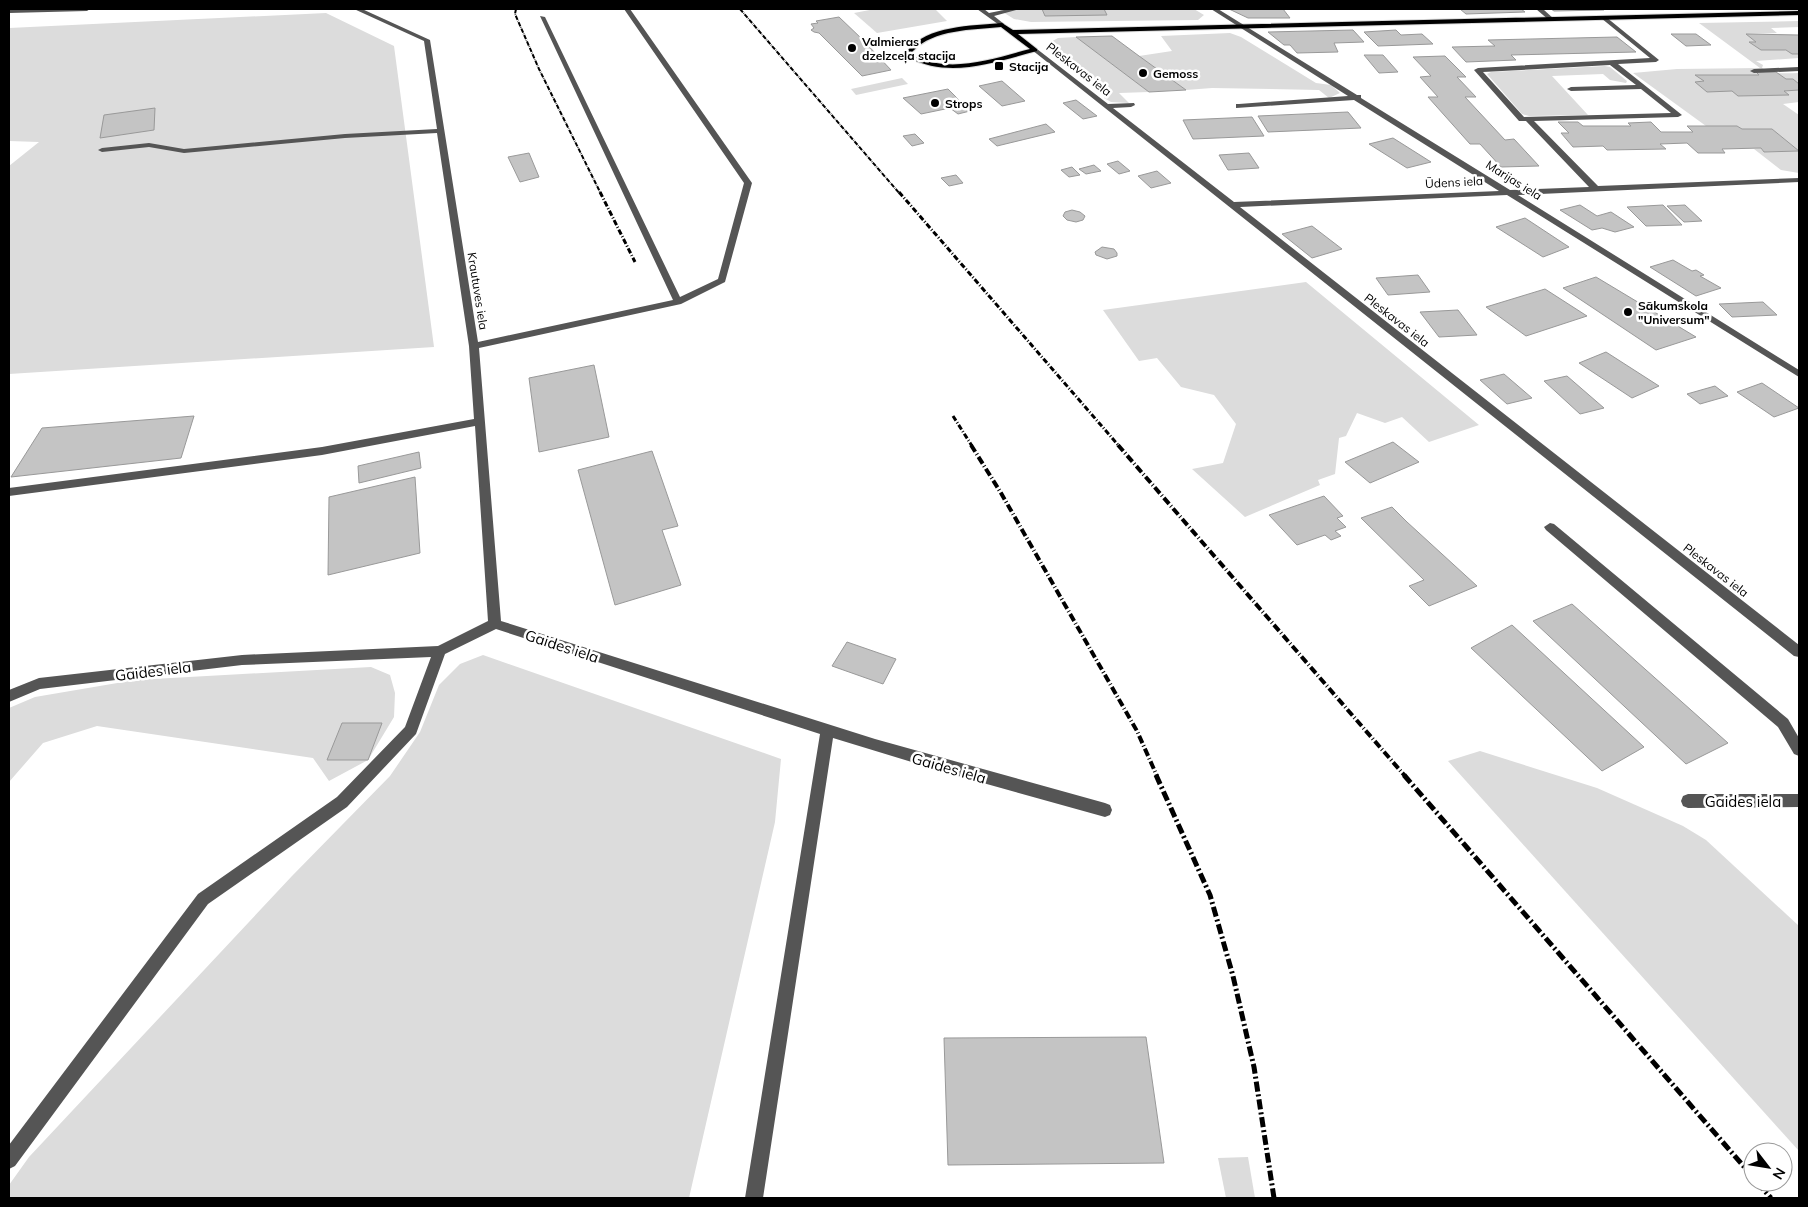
<svg xmlns="http://www.w3.org/2000/svg" width="1808" height="1207" font-family="Mulish,sans-serif">
  <style>
    .green { fill: #dcdcdc }
    .building { fill: #c4c4c4; stroke: #999 }
    .lines { fill: none; stroke-linecap: round; stroke-linejoin: round }
    .major-casing { stroke: #dbdbdb; stroke-width: 2 }
    .minor { fill: #555; fill-rule: evenodd }
    .major { fill: #000; fill-rule: evenodd }
    .rail-far3 { stroke: #000; stroke-width: 2; stroke-dasharray: 4.5 1 0.5 1; stroke-linecap: butt }
    .rail-far2 { stroke: #000; stroke-width: 3; stroke-dasharray: 5.5 2 1 2; stroke-linecap: butt }
    .rail-far1 { stroke: #000; stroke-width: 4; stroke-dasharray: 8 2.5 1 2.5; stroke-linecap: butt }
    .rail { stroke: #000; stroke-width: 5; stroke-dasharray: 10 3 2 3; stroke-linecap: butt }
    .poi-dot { fill: #000; stroke: #fff; stroke-width: 2 }
    .labels { text-anchor: middle; dominant-baseline: central; stroke-width: 5; stroke-linejoin: round; paint-order: stroke }
    .far-poi-label { font-size: 12px; font-weight: bold; fill: #000; stroke: #fff; text-anchor: start }
    .far-street-label { font-size: 12px; fill: #000; stroke: #fff }
    .street-label { font-size: 15px; fill: #000; stroke: #fff }
  </style>
  <rect width="100%" height="100%" fill="#fff"/>
  <g class="green">
    <path d="M875,9H935L947,21L877,33L854,13Z"/>
    <path d="M991,9H1194L1204,15L1198,20L1031,22L1014,19L998,9Z"/>
    <path d="M326,13L394,46L434,347L9,374V166L39,142L9,141V28Z"/>
    <path d="M1799,21V27L1771,28L1777,33L1747,34L1756,42H1749C1766,54 1766,48 1784,50C1790,51 1793,54 1799,54V58L1756,61L1763,65L1762,68C1773,75 1786,73 1799,73V102L1783,104L1799,115V173L1781,170L1754,149L1761,148L1764,152L1798,151L1772,129H1742L1737,126H1706L1633,73L1677,69L1760,68L1699,23Z"/>
    <path d="M1230,33L1241,37L1316,83L1331,85L1340,93L1329,98L1319,90L1212,88L1186,90L1139,56L1172,51L1161,36Z"/>
    <path d="M1076,37L1149,92L1119,93L1129,103L1111,102L1104,98V93L1107,91L1049,43L1058,38Z"/>
    <path d="M1605,66L1610,67L1627,81L1626,83L1610,80L1603,74L1552,76L1588,115L1529,116L1522,114L1487,74L1491,72Z"/>
    <path d="M902,78L908,84L856,95L851,89Z"/>
    <path d="M1306,282L1479,425L1429,442L1402,417L1385,423L1357,413L1346,436L1339,438L1335,474L1318,480L1320,485L1245,517L1192,469L1223,463L1236,424L1214,395L1181,387L1157,358L1139,361L1103,310Z"/>
    <path d="M483,655L781,759L775,822L689,1198H9V1185L29,1157L292,876L390,776L420,732L439,685L460,664Z"/>
    <path d="M371,667L390,675L395,693L394,717L368,760L329,781L313,758L97,726L43,743L9,782V708L35,697L135,680Z"/>
    <path d="M1480,751L1597,788L1683,826L1706,840L1799,926V1151L1448,761Z"/>
    <path d="M1248,1157L1255,1198H1226L1218,1158Z"/>
  </g>
  <g class="building">
    <path d="M1042,9H1104L1107,15L1045,16Z"/>
    <path d="M1229,9H1283L1290,18H1248Z"/>
    <path d="M1460,9H1521L1525,12L1466,14Z"/>
    <path d="M1551,9H1603L1604,10L1554,11Z"/>
    <path d="M839,17L862,39L891,70L862,76L819,33L814,32L811,30L814,28L811,24L818,23L816,21Z"/>
    <path d="M1353,30L1364,42L1334,43L1338,52L1297,53L1290,45H1284L1268,32Z"/>
    <path d="M1396,30L1401,35L1422,34L1433,44L1378,46L1364,32Z"/>
    <path d="M1671,34H1696L1711,45L1686,46Z"/>
    <path d="M1746,34L1799,35V54H1792L1786,50H1761L1749,42H1756Z"/>
    <path d="M1112,36L1139,56L1186,90L1149,92L1076,37Z"/>
    <path d="M1617,37L1636,52L1511,55L1516,60L1466,62L1452,47L1495,46L1488,40Z"/>
    <path d="M1364,55H1383L1398,72L1379,73Z"/>
    <path d="M1445,56L1466,77H1457L1476,97H1465L1505,140L1514,139L1539,166L1501,167L1480,144H1470L1428,97H1438L1420,77L1431,76L1413,57Z"/>
    <path d="M1756,72H1776L1786,79H1793L1799,84V90L1784,91L1789,95L1738,96L1732,91L1707,92L1695,82L1704,81L1695,75H1759Z"/>
    <path d="M1002,81L1025,101L1002,106L979,86Z"/>
    <path d="M948,89L970,111L958,114L950,108L921,114L903,98Z"/>
    <path d="M1076,100L1097,116L1083,119L1063,103Z"/>
    <path d="M155,108L154,130L100,138L104,115Z"/>
    <path d="M1348,112L1361,128L1268,132L1258,116Z"/>
    <path d="M1252,117L1264,136L1193,139L1183,120Z"/>
    <path d="M1558,122H1578L1583,126H1631L1628,123L1651,122L1661,132H1693L1687,126H1737L1742,129H1772L1799,151L1764,152L1761,148L1722,149L1725,153H1698L1687,143L1660,144L1666,149L1607,150L1603,146L1573,147L1561,133H1569Z"/>
    <path d="M1046,124L1055,132L997,146L989,139Z"/>
    <path d="M915,134L924,143L912,146L903,136Z"/>
    <path d="M1393,138L1431,162L1407,168L1369,144Z"/>
    <path d="M529,153L539,177L520,182L508,157Z"/>
    <path d="M1249,153L1259,168L1228,170L1219,155Z"/>
    <path d="M1118,161L1130,171L1119,174L1107,164Z"/>
    <path d="M1094,165L1101,171L1086,174L1079,169Z"/>
    <path d="M1072,167L1080,175L1069,177L1061,170Z"/>
    <path d="M1157,171L1171,183L1151,188L1138,176Z"/>
    <path d="M956,175L963,183L949,186L941,178Z"/>
    <path d="M1580,205L1597,216L1611,212L1634,227L1615,232L1602,228L1592,230L1560,210Z"/>
    <path d="M1663,205L1682,225L1646,226L1627,207Z"/>
    <path d="M1685,205L1702,221L1684,222L1667,206Z"/>
    <path d="M1072,210L1080,212L1085,216L1083,220L1076,222L1067,220L1063,216L1065,212Z"/>
    <path d="M1525,218L1569,247L1543,257L1496,227Z"/>
    <path d="M1312,226L1342,249L1312,258L1282,234Z"/>
    <path d="M1102,247L1114,249L1117,253V256L1107,259L1096,255L1095,252Z"/>
    <path d="M1673,260L1692,271L1696,270L1704,275L1700,276L1721,288L1696,296L1650,267Z"/>
    <path d="M1418,275L1430,292L1388,295L1376,278Z"/>
    <path d="M1596,277L1696,337L1656,350L1563,288Z"/>
    <path d="M1545,289L1587,316L1526,336L1486,307Z"/>
    <path d="M1763,302L1777,315L1732,317L1719,304Z"/>
    <path d="M1458,310L1477,335L1439,337L1420,312Z"/>
    <path d="M1606,352L1659,386L1632,398L1579,363Z"/>
    <path d="M594,365L609,437L539,452L529,378Z"/>
    <path d="M1504,374L1532,398L1507,404L1480,380Z"/>
    <path d="M1567,376L1604,408L1580,414L1544,381Z"/>
    <path d="M1762,383L1799,408L1774,417L1737,392Z"/>
    <path d="M1715,386L1728,396L1700,404L1687,394Z"/>
    <path d="M194,416L181,458L11,477L42,428Z"/>
    <path d="M1393,442L1419,462L1370,483L1345,462Z"/>
    <path d="M652,451L678,526L662,530L681,585L615,605L578,470Z"/>
    <path d="M419,452L421,468L359,483L358,466Z"/>
    <path d="M415,477L420,553L328,575L329,497Z"/>
    <path d="M1324,496L1343,516L1337,518L1346,527L1335,531L1341,536L1331,540L1325,535L1297,545L1269,515Z"/>
    <path d="M1392,507L1407,522L1477,586L1429,606L1409,586L1424,580L1361,518Z"/>
    <path d="M1572,604L1728,743L1686,764L1533,621Z"/>
    <path d="M1512,625L1644,747L1602,771L1471,648Z"/>
    <path d="M847,642L896,659L883,684L832,666Z"/>
    <path d="M342,723H382L368,760H327Z"/>
    <path d="M1146,1037L1164,1163L948,1165L944,1038Z"/>
  </g>
  <g class="lines">
    <g class="major-casing">
      <path id="major" d="M1799,11V15L1018,34L1037,49V51C995,62 951,79 909,58L907,51C928,25 971,26 1002,23L1013,30ZM1001,27L1030,49C992,59 951,74 914,56L913,51C934,29 972,30 1001,27Z"/>
    </g>
    <g class="minor">
      <path d="M9,9H90L87,11L9,13Z"/>
      <path d="M354,9H362L430,40L478,342L673,300L540,16L545,17L680,297L718,279L744,183L624,9H630L752,183L725,282L681,304L479,348L501,621L875,739L1105,803L1110,805L1112,810L1110,815L1105,817L951,774L833,738L763,1198H745L820,734L496,629L445,654L416,734L347,807L208,904L15,1166L9,1169V1145L198,894L337,797L405,727L431,657L242,665L40,689L9,702V690L39,678L242,655L438,646L488,621L475,426L322,455L9,496V488L322,447L474,419L469,346L437,133L345,138L184,153L149,147L102,152L98,150L102,148L149,143L184,149L345,134L437,129L424,41Z"/>
      <path d="M977,9H984L989,13L1009,9H1020L994,16L1004,24V26L1002,27Z"/>
      <path d="M1211,9H1218L1357,95H1361V98L1510,190L1589,187L1526,121H1519L1474,70L1478,68L1650,58L1601,18L1606,17L1659,60L1656,62L1618,64L1682,115L1678,117L1534,121L1598,186L1799,178V182L1518,195L1799,370V377L1507,195L1240,207L1799,645V657L1794,656L1032,50L1037,49L1108,104L1134,103L1135,105L1131,107L1113,108L1234,202L1499,191L1354,100L1236,108V104H1239L1348,96ZM1610,65L1636,85L1571,87L1567,89L1571,91L1641,89L1671,113L1524,117L1483,72Z"/>
      <path d="M1536,9H1543L1555,20L1550,21Z"/>
      <path d="M1799,67V71L1754,73L1750,71L1754,69Z"/>
      <path d="M1550,523L1554,524L1788,719L1799,738V756L1794,754L1778,727L1546,530L1544,527Z"/>
      <path d="M1688,794H1799V807L1688,808L1683,806L1681,801L1683,796Z"/>
    </g>
    <use href="#major" class="major"/>
    <g class="rail-far3">
      <path d="M516,9L515,14L539,69L601,194"/>
      <path d="M740,9L900,194"/>
    </g>
    <g class="rail-far2">
      <path d="M600,192L635,262"/>
      <path d="M899,192L1119,446"/>
      <path d="M953,416L972,446"/>
    </g>
    <g class="rail-far1">
      <path d="M971,445L1001,493L1137,731L1157,776"/>
      <path d="M1118,445L1405,776"/>
    </g>
    <g class="rail">
      <path d="M1156,775L1210,895L1233,976L1254,1067L1274,1198"/>
      <path d="M1404,775L1753,1177"/>
      <path d="M1757,1182L1771,1198"/>
    </g>
  </g>
  <g class="poi-dot">
    <circle cx="852" cy="48" r="5"/>
    <rect x="994" y="61" width="10" height="10" rx="2.5"/>
    <circle cx="1143" cy="73" r="5"/>
    <circle cx="935" cy="103" r="5"/>
    <circle cx="1628" cy="312" r="5"/>
  </g>
  <g class="labels">
    <g class="far-poi-label">
      <text x="862" y="41">Valmieras<tspan x="862" dy="14">dzelzceļa stacija</tspan></text>
      <text x="1009" y="66">Stacija</text>
      <text x="1153" y="73">Gemoss</text>
      <text x="945" y="103">Strops</text>
      <text x="1638" y="305">Sākumskola<tspan x="1638" dy="14">"Universum"</tspan></text>
    </g>
    <g class="far-street-label">
      <text transform="translate(1079 69) rotate(38)">Pleskavas iela</text>
      <text transform="translate(1514 180) rotate(32)">Marijas iela</text>
      <text transform="translate(1454 182) rotate(-3)">Ūdens iela</text>
      <text transform="translate(478 291) rotate(81)">Krautuves iela</text>
      <text transform="translate(1397 320) rotate(38)">Pleskavas iela</text>
      <text transform="translate(1716 570) rotate(38)">Pleskavas iela</text>
    </g>
    <g class="street-label">
      <text transform="translate(562 646) rotate(18)">Gaides iela</text>
      <text transform="translate(153 671) rotate(-7)">Gaides iela</text>
      <text transform="translate(949 768) rotate(16)">Gaides iela</text>
      <text x="1743" y="801">Gaides iela</text>
    </g>
  </g>
  <rect width="1808" height="1207" fill="none" stroke="#000000" stroke-width="20"/>
  <g transform="translate(1768 1167) rotate(121)"><circle r="24" fill="#ffffff" stroke="#999999"/>
  <path d="M0-4L9 19L0 12L-9 19Z" fill="#000000"/>
  <text y="-8" font-size="14" font-weight="bold" text-anchor="middle" fill="#000000">N</text>
  </g>
</svg>
